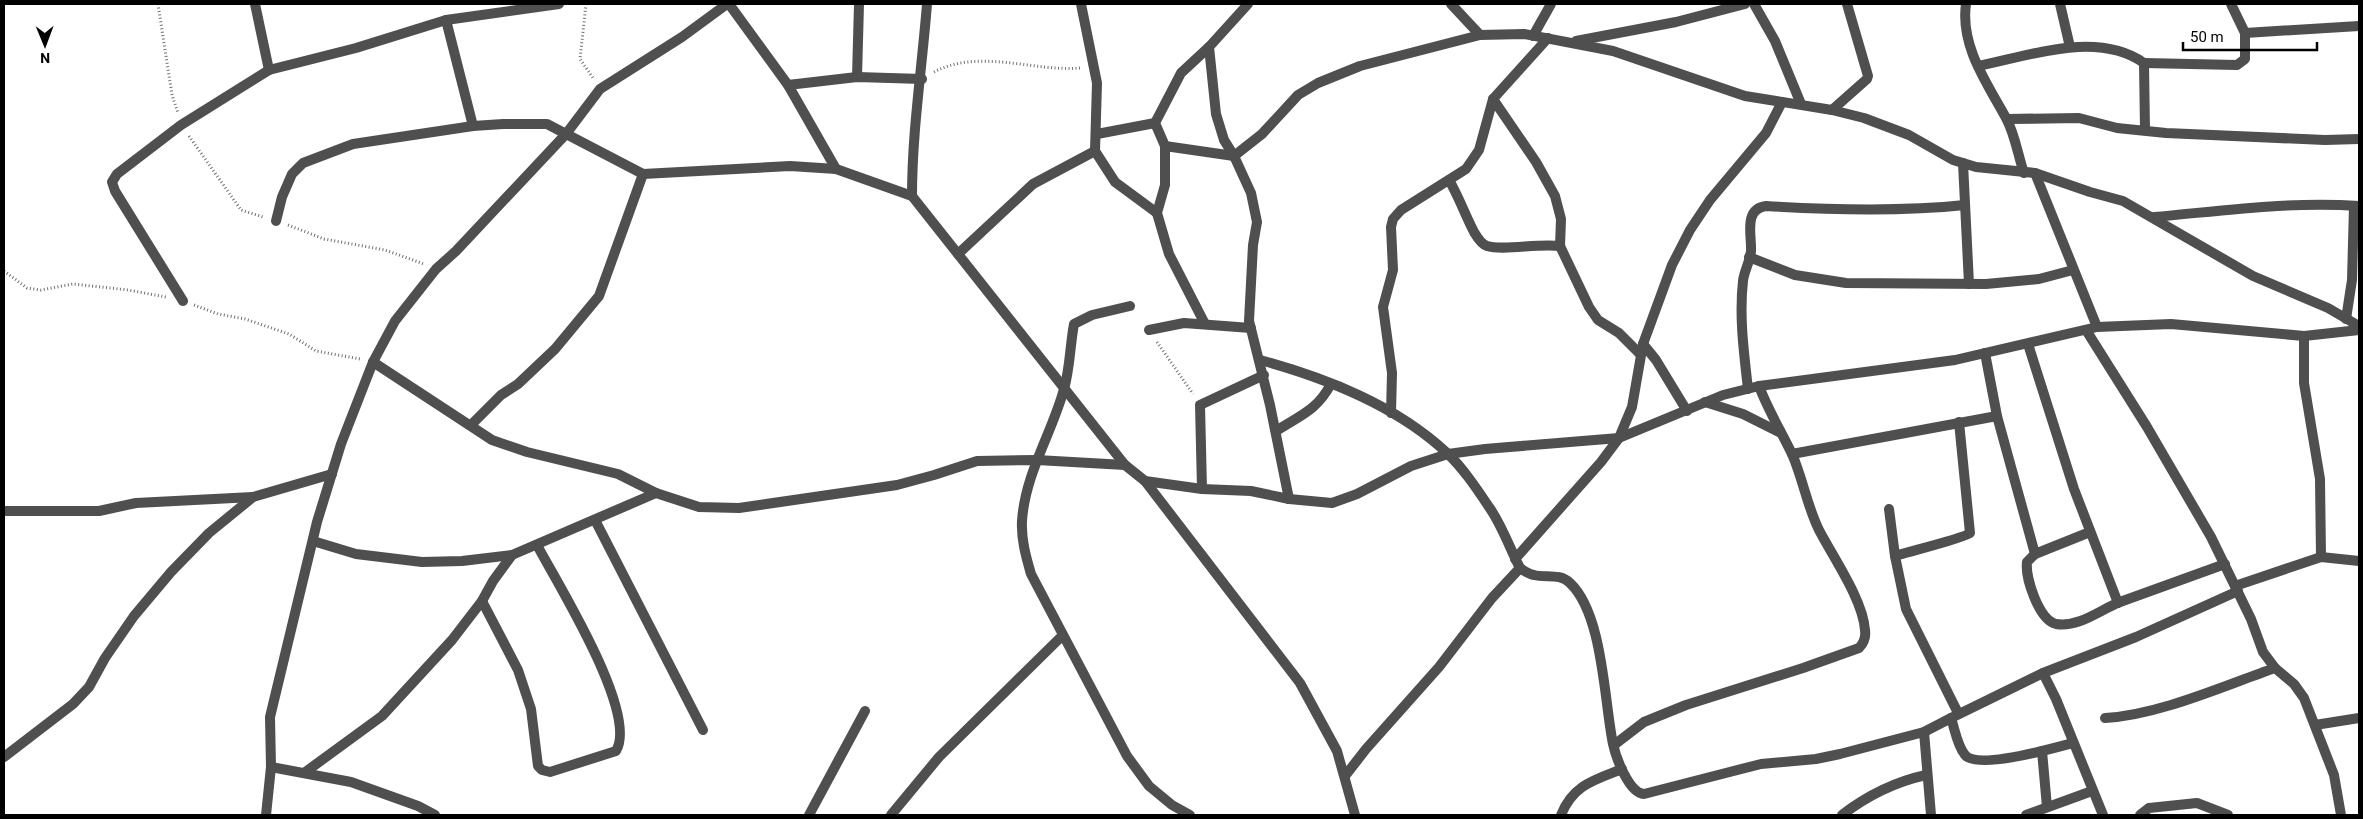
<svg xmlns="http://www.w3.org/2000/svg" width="2363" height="819" font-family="Roboto,sans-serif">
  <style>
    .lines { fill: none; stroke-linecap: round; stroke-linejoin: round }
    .path { stroke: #717171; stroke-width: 3; stroke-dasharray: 1 2.5; stroke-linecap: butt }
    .street { stroke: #4f4f4f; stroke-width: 10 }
  </style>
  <rect width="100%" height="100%" fill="#fff"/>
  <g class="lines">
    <g class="path">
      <path d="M158,4L172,95L178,113"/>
      <path d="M586,4L580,59L593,78"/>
      <path d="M934,72C979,48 1034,72 1080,68"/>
      <path d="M189,136L241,210L263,217"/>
      <path d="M288,225L324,239L385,250L424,264"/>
      <path d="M4,271L27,288L41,290L73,284L128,290L166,297"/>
      <path d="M194,305L218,314L245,319L289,334L316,351L360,359"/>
      <path d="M1157,342L1193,394"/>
    </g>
    <g class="street">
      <path d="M255,4L269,70"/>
      <path d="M729,4L788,85L836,169"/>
      <path d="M927,4C922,68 912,132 912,196L1125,465L1145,481L1300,683L1337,751L1355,815"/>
      <path d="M1081,4L1097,83L1095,151L1115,182L1157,213"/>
      <path d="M1451,4L1480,35L1524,34L1613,51L1745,96L1832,110L1864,118L1909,135L1953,160L1976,167L2035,173L2090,192L2123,201L2253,276L2328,308L2359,326"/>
      <path d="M1754,4L1775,41L1801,104"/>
      <path d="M1966,4C1960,46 1987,83 2006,118C2015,134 2018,156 2024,173"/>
      <path d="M2060,4L2070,47"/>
      <path d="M2231,4L2245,33"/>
      <path d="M446,20L473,126"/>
      <path d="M1533,36L1551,4"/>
      <path d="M1576,41L1676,22L1745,4"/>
      <path d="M1209,47L1216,114L1224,140L1234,156L1251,193L1257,222L1253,245L1249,321L1270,405L1289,499"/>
      <path d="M2144,63L2237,65L2245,59V33L2359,26"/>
      <path d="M1978,66C2029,56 2097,30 2144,63L2145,130"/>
      <path d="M857,77L859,4"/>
      <path d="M788,85L857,77L922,79"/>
      <path d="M1493,99L1536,162L1555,196L1561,219L1560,246L1589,307L1598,320L1619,333L1640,354"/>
      <path d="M1832,110L1867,79L1868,76L1847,4"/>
      <path d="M2007,119L2079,118L2117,128L2166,133L2325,140L2359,139"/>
      <path d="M1097,134L1155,123"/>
      <path d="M1165,146L1155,123L1181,73L1209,47L1248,4"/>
      <path d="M1963,163L1969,284"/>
      <path d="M2035,173L2097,327"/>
      <path d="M1449,180C1459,197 1465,215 1474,232C1477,237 1481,244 1487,246C1503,251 1539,243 1560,246"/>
      <path d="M2154,217C2222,211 2290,201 2359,206"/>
      <path d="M276,221L282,197L292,174L303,163L353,144L473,126L503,124H547L643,174L790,166L836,169L912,196"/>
      <path d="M958,254L1033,184L1095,151"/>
      <path d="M1749,257L1795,275L1846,283L1986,284L2039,279L2073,270"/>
      <path d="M183,301L115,191L112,182L117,174L181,125L269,70L356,48L446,20L559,4"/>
      <path d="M1130,306L1092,315L1074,324C1070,345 1070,369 1064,389C1052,433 1025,474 1022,521C1021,539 1026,557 1031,574L1127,756L1149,786L1172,805L1190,815"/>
      <path d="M2346,319L2352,280L2354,206"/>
      <path d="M1205,324L1169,254L1157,213L1165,185V146L1234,156L1262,134L1298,95L1318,83L1360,66L1480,35"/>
      <path d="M1149,330L1184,323L1251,328"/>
      <path d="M2086,330L2147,427L2211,537L2251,619L2263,652L2275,668L2294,684L2304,698L2334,775L2341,815"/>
      <path d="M2304,336V383L2320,479L2321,557"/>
      <path d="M1643,344L1656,360L1687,411"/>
      <path d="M2028,344L2074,489L2118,603"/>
      <path d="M1985,353L1997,416L2035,554"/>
      <path d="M1260,360C1326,378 1396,405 1447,453C1463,468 1477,489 1489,507C1502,525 1510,549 1520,568C1524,571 1529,574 1534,575C1546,578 1560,573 1570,583C1603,614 1604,700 1613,744C1616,758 1629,793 1644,794L1761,764L1816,759L1840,754L1924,732L1951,718C1955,730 1957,745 1965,755C1978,770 2054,748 2073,743"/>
      <path d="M373,362L492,440L527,452L618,474L656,493L699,507L739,508L897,485L934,475L977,461L1037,460L1125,465"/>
      <path d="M1748,389C1744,353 1739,317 1743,281C1744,271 1750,262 1751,251C1752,236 1743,209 1766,206C1832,210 1899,212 1965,205"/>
      <path d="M1705,402L1743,414L1779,432"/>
      <path d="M1391,413L1392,373L1383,307L1393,270L1391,227L1393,219L1401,210L1466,169L1479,150L1493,99L1548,38"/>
      <path d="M471,425L501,395L518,384L555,349L599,296L643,174"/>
      <path d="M1276,431C1301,415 1317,410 1331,384"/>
      <path d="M1792,454L1997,416"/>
      <path d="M1145,481L1202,489L1251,491L1289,499L1332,503L1357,494L1411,466L1448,454L1485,449L1619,438L1723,395L1759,386L1955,360L2097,327L2171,324L2304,336L2359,330"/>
      <path d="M1202,489L1200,405L1264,375"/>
      <path d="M1889,509L1895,556L1906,609L1958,713"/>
      <path d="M4,511H99L136,503L253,497"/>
      <path d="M595,520L703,730"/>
      <path d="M2090,532L2035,554L2027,562C2025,578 2039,620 2056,624C2079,628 2101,609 2120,602C2155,589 2190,577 2225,564"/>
      <path d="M313,541L356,554L422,562L462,561L512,555L656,493"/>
      <path d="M1895,556C1907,552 1965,538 1970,533L1959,422"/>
      <path d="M1515,559L1601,462L1619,438L1632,407L1643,344L1672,265L1690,230L1710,200L1766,133L1782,102"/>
      <path d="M2235,586L2321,557L2359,561"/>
      <path d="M482,601L518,670L531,709L538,766L542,770L550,772L616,751C639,713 557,583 537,545"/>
      <path d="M2043,673L2056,699L2103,815"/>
      <path d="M1951,718L2043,673L2136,637L2238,591"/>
      <path d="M2105,718C2159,715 2223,686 2275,668"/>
      <path d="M2315,725L2359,718"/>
      <path d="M1924,732L1931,815"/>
      <path d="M1614,745L1644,722L1686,705L1803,668L1859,648C1864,643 1866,637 1865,630C1863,600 1833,557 1819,530C1807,506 1803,479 1792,454C1781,431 1768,410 1759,386"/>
      <path d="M2042,751L2047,807"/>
      <path d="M4,757L73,704L89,687L105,658L134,616L171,572L209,533L253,497L332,474"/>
      <path d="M271,767L351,782L418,806L435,815"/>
      <path d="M304,773L382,716L452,640L482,601L493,581L512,555"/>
      <path d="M1345,776L1366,749L1439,667L1492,598L1520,568"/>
      <path d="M266,815L271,767L270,717L317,522L341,444L373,362L395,321L436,269L456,251L566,134L600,89L682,37L727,4"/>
      <path d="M809,815L865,711"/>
      <path d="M891,815L939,757L1062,636"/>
      <path d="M1561,815C1573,785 1594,780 1622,769"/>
      <path d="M1842,815C1868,795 1894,782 1926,775"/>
      <path d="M2026,815L2092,791"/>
      <path d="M2140,815L2149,808L2197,803L2228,815"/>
    </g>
  </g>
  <rect width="2363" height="819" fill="none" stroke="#000000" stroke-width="10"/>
  <g transform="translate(45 45) rotate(179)" stroke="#ffffff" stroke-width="4" paint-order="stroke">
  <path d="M0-4L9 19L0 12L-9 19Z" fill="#000000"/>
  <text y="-8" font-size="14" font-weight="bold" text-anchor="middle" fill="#000000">N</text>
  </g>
  <path d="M2183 42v8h134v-8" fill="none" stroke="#000000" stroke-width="2.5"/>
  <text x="2190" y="42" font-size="15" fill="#000000" stroke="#ffffff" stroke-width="4" paint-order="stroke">50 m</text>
</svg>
